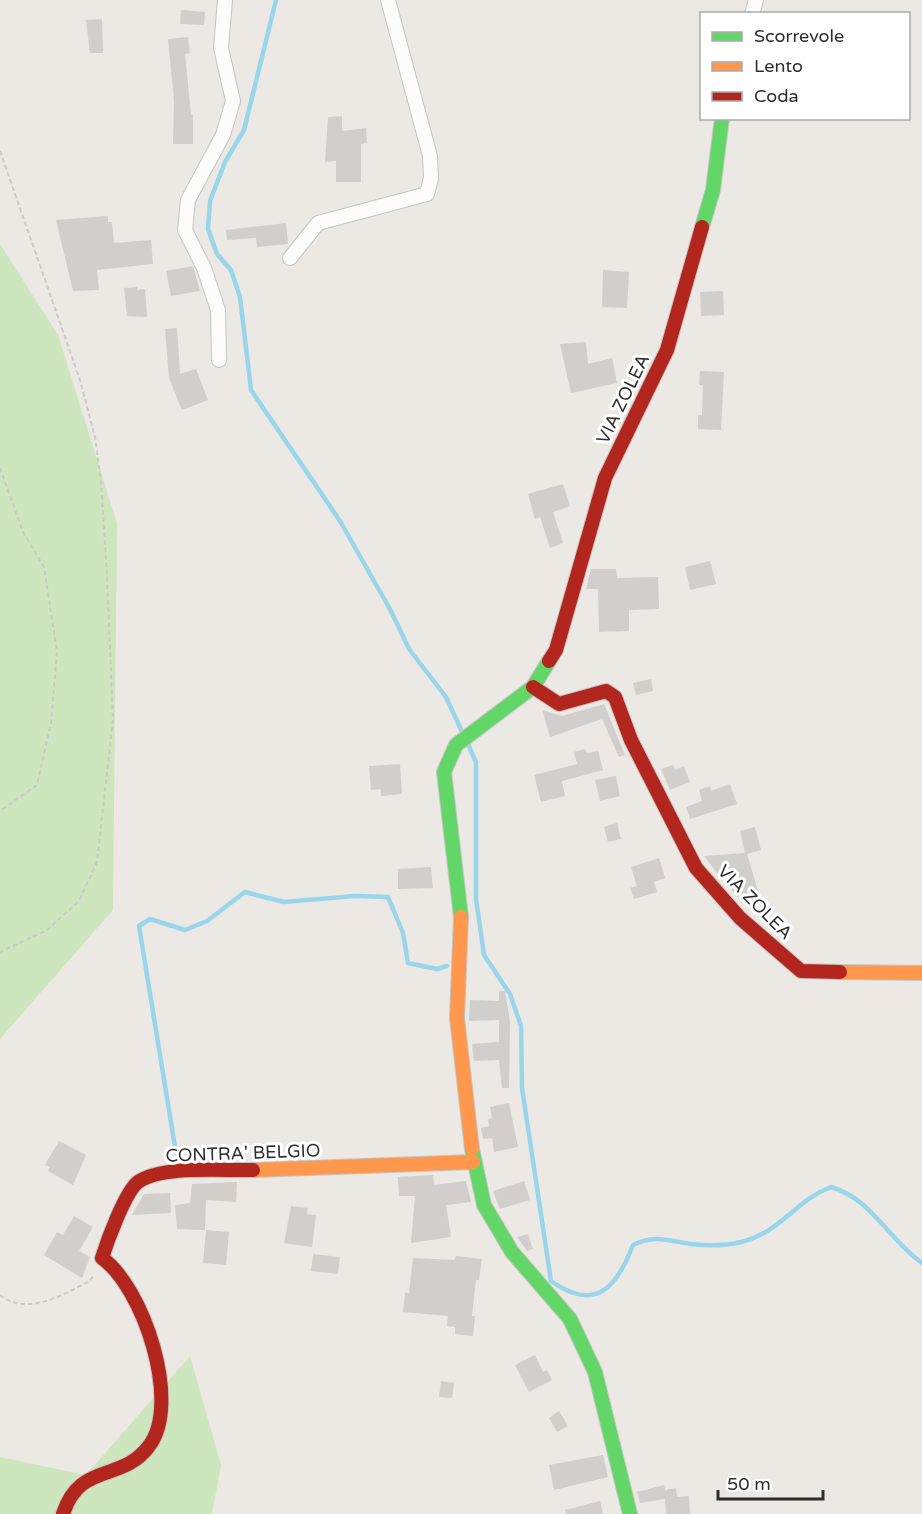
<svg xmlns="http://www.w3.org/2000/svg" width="922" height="1514" font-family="'Varela Round',sans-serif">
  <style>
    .green { fill: #cee6be }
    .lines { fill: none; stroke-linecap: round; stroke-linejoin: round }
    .stream { stroke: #99d6ec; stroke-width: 4.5 }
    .building { fill: #d1cecb }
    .street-casing { stroke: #c5c4c5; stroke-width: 16 }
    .fast-casing { stroke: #c5c4c5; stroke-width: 16 }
    .slow-casing { stroke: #c5c4c5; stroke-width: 16 }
    .jam-casing { stroke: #c5c4c5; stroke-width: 16 }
    .path { stroke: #c9c9c8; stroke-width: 2; stroke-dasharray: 4.5 3; stroke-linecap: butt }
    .street { stroke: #fcfcfb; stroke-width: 14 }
    .fast { stroke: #63d668; stroke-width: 14 }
    .slow { stroke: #ff974d; stroke-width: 14 }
    .jam { stroke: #b3261e; stroke-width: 14 }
    .labels { text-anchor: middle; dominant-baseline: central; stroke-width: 6; stroke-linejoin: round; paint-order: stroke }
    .street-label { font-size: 18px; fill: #2e2e2e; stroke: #fff }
  </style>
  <rect width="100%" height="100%" fill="#ece8e4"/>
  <g class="green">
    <path d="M0,244L58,335L117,523L113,910L0,1039Z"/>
    <path d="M190,1356L221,1465L212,1514H0V1457L86,1475Z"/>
  </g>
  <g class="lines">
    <g class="stream">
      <path d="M276,0L244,130L225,162L210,201L208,229L217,254L231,270L240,297L251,390L340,521L391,611L409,649L446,697L463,734"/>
      <path d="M467,742L476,762V899L484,955L510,994L521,1026L522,1088L551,1281C595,1312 616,1289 633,1245C656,1234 668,1241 691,1244C707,1246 725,1246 741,1242C780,1233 796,1200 831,1187C872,1199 888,1239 922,1263"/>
      <path d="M185,1162L176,1153L139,926L150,919L185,930L207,921L245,892L284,902L354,896L388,897L403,933L408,963L437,969L447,966"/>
    </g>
  </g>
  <g class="building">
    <path d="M181,10L205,12L204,25L180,24Z"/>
    <path d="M102,19L103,53H90L86,20Z"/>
    <path d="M188,37L190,53L185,54L191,115H193V144H173L174,101L168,39Z"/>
    <path d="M342,116V131L366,128L367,143L361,144V182H336V161L325,162L328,117Z"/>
    <path d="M108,216V222H112L114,243L151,240L153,264L97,270L99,290L73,291L56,220Z"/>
    <path d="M286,223L288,244L257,247L256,238L227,240L226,230Z"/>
    <path d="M193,266L200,291L171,296L166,271Z"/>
    <path d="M603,270L629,272L627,308L602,307Z"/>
    <path d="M137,287V290L145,289L147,317L127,316L124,288Z"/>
    <path d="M723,291L724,315L701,316L700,292Z"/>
    <path d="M177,328L180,374L196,369L208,400L182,410L169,378L165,329Z"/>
    <path d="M586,342L588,364L612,358L617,383L571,393L560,344Z"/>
    <path d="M700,371L724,372L721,430L698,429V415H702L703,385H699Z"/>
    <path d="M563,484L570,506L553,512L563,543L550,548L540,517L535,519L528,494Z"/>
    <path d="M710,561L716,584L690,590L685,567Z"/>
    <path d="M591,569H616L617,578L658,577L659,609L629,610V631L599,632L598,589H586Z"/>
    <path d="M651,679L653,691L636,695L633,683Z"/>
    <path d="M604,704L625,755L619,757L602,719L550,737L542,710L562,716Z"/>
    <path d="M585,749L587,753L598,751L603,770L562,781L565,796L541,802L534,775L577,764L574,752Z"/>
    <path d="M400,764L402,794L381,796V789L371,790L369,766Z"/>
    <path d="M673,765L675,770L684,766L690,782L670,790L661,769Z"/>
    <path d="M616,776L620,796L600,801L595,780Z"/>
    <path d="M730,784L737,804L690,819L686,807L702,801L699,790L710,786L711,791Z"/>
    <path d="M617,823L621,839L608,842L604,827Z"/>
    <path d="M755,827L761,850L747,854L758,891L737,897L732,890L727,875L721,878L704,856L745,853L740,831Z"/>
    <path d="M659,858L665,878L654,882L657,892L634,899L630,888L637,886L631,867Z"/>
    <path d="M431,867L433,888L398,889V869Z"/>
    <path d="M499,991H505L510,1022L509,1088H502L499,1060L474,1061L472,1044L499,1042V1020L469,1021V1018L470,1000L499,1001Z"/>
    <path d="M509,1103L518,1147L494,1152L492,1138L483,1139L481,1128L489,1126L488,1119L492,1118L490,1107Z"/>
    <path d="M59,1141L86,1155L73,1185L48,1171L50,1167L45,1165Z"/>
    <path d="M433,1175L434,1185L466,1181L471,1202L446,1205L451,1237L411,1243L415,1196H399L398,1177Z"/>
    <path d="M524,1181L530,1200L500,1209L493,1191Z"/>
    <path d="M237,1182L236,1202L206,1200L205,1230L177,1229L175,1205L190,1203L192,1184Z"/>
    <path d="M170,1193L171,1213L132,1215L144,1194Z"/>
    <path d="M291,1206L308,1208L307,1214L316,1215L312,1247L284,1243Z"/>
    <path d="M74,1216L93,1227L79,1251L90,1257L82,1278L44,1255L57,1232L63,1235Z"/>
    <path d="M206,1230L229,1232L226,1265L203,1263Z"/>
    <path d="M528,1234L533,1249L527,1251L517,1237Z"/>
    <path d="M313,1254L340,1257L338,1274L311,1271Z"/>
    <path d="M456,1256L482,1259L479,1280H476L472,1316H475L473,1336L455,1334V1327L447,1326L448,1316L403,1312L405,1293H409L413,1258L455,1260Z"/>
    <path d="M535,1355L543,1372L547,1370L552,1380L529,1392L515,1365Z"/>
    <path d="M441,1381L454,1383L452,1398L439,1397Z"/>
    <path d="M559,1411L568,1426L557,1432L549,1418Z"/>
    <path d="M603,1455L608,1477L554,1490L549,1465Z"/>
    <path d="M664,1485L665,1490L676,1488L677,1497L689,1496L690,1514H666L665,1499L640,1503L637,1492Z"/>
    <path d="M600,1501L603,1514H566L565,1510Z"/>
  </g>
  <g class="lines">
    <g class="street-casing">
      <g id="street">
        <path d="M752,14L756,0"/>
        <path d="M290,258L318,223L427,194L431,178L430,156L388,0"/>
        <path d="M219,360L218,310L204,268L185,230L188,200L223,135L233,101L221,48L225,0"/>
      </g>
    </g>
    <g class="fast-casing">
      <g id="fast">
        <path d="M702,227L713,190L722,118"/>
        <path d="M461,917L444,772L456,745L533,687L549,661"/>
        <path d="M472,1149L484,1205L512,1252L570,1319L595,1372L630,1514"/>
      </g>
    </g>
    <g class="slow-casing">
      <g id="slow">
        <path d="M461,917L457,1018L472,1149"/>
        <path d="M840,972L922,973"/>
        <path d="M253,1170L473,1162"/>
      </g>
    </g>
    <g class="jam-casing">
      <g id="jam">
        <path d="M549,661L556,650L605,478L667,350L702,227"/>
        <path d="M533,687L559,704L606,691L615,697L631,740L696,868L740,918L801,971L840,972"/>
        <path d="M63,1514C80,1461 122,1483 149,1446C182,1403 143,1287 102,1258C107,1242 125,1192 138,1182C162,1165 223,1171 253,1170"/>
      </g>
    </g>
    <g class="path">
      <path d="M0,151L80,380L95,437L101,481L107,576L113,720L97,862L79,901L47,930L0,952"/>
      <path d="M0,468L23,532L44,567L57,652L51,723L37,785L0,811"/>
      <path d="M0,1295C27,1317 64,1294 90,1281L94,1274"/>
    </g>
    <use href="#street" class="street"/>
    <use href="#fast" class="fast"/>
    <use href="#slow" class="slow"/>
    <use href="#jam" class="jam"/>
  </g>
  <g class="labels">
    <g class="street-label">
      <text transform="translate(623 399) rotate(-64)">VIA ZOLEA</text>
      <text transform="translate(755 902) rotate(45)">VIA ZOLEA</text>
      <text transform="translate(243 1153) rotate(-2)">CONTRA' BELGIO</text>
    </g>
  </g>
  <rect x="700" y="12" width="210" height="108" fill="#ffffff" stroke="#ababab" stroke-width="1.5"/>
  <rect x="712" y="32" width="30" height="9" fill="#63d668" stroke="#ababab" stroke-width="1.5"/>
  <text x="754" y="42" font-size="18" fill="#2e2e2e">Scorrevole</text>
  <rect x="712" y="62" width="30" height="9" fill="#ff974d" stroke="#ababab" stroke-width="1.5"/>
  <text x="754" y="72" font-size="18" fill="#2e2e2e">Lento</text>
  <rect x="712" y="92" width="30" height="9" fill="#b3261e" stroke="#ababab" stroke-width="1.5"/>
  <text x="754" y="102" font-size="18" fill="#2e2e2e">Coda</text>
  <path d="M718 1490v9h105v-9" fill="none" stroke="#2e2e2e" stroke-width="3"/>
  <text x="727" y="1490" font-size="18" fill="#2e2e2e" stroke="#ffffff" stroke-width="4.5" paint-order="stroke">50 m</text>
</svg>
